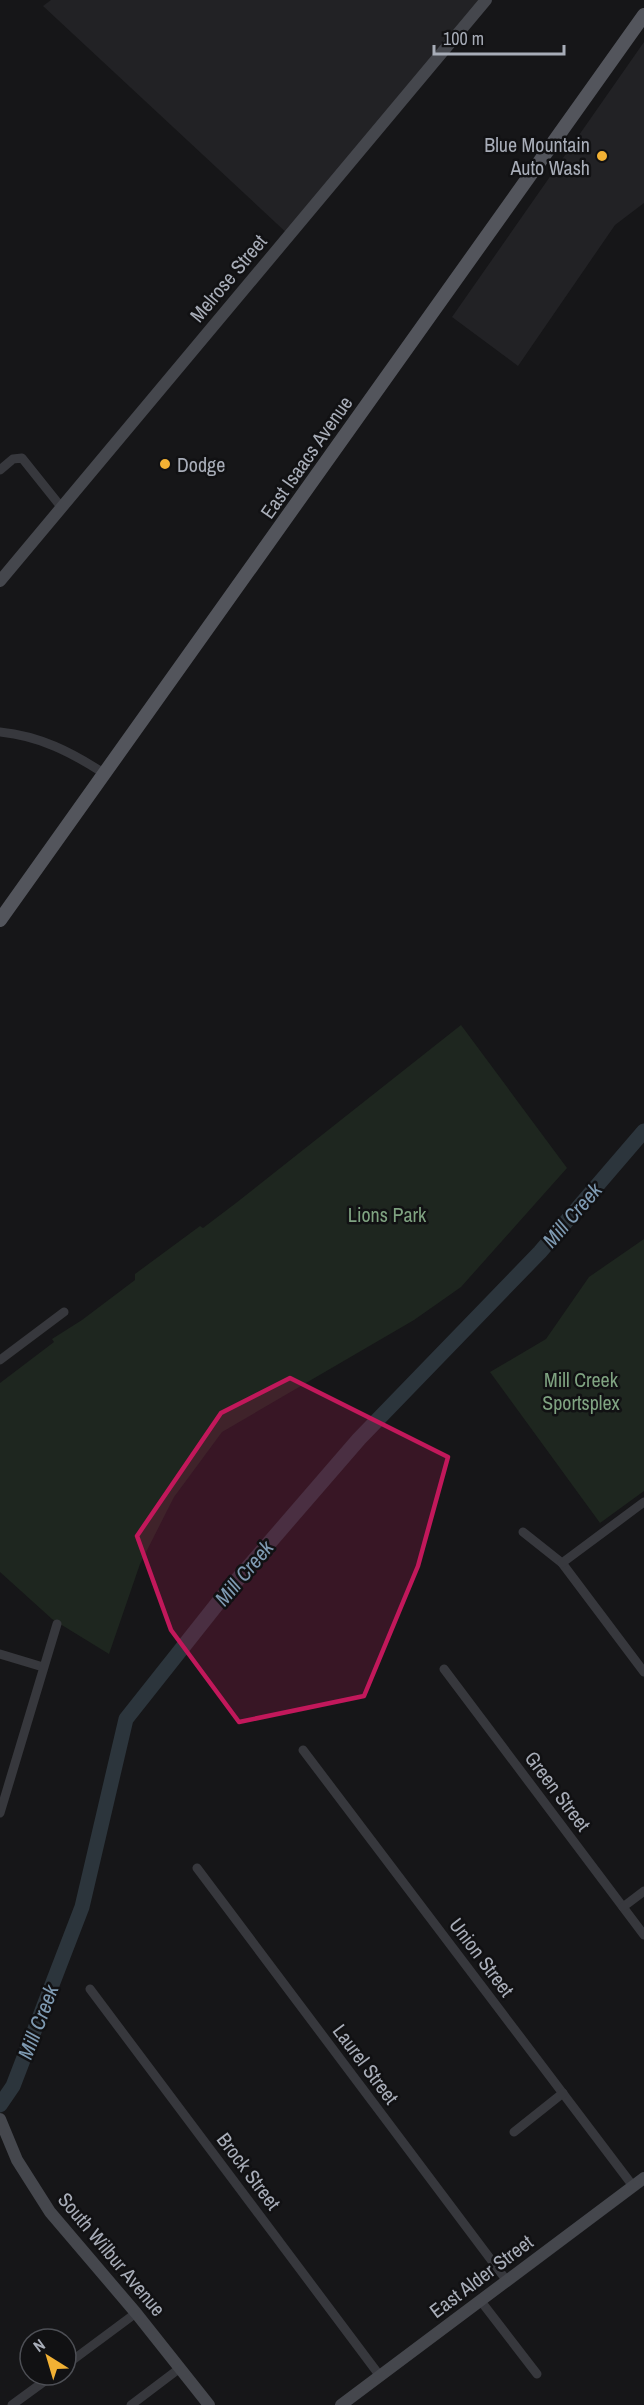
<svg xmlns="http://www.w3.org/2000/svg" width="644" height="2405" font-family="'Archivo Narrow',sans-serif">
  <style>
    .built { fill: #222225 }
    .green { fill: #1e261f }
    .lines { fill: none; stroke-linecap: round; stroke-linejoin: round }
    .river { stroke: #2c353c; stroke-width: 15 }
    .street { stroke: #37383d; stroke-width: 9 }
    .secondary { stroke: #45474d; stroke-width: 12 }
    .primary { stroke: #53555c; stroke-width: 14 }
    .marked { fill: #c2185b; fill-opacity: 0.2; stroke: #c2185b; stroke-width: 4.5; stroke-linejoin: round }
    .poi-dot { fill: #f2b134; stroke: #111113; stroke-width: 2 }
    .labels { text-anchor: middle; dominant-baseline: central; stroke-width: 5; stroke-linejoin: round; paint-order: stroke }
    .poi-label { font-size: 20px; fill: #a8adb8; stroke: #111113; text-anchor: end }
    .street-label { font-size: 20px; fill: #a8adb8; stroke: #111113 }
    .park-label { font-size: 20px; fill: #7fa381; stroke: #111113 }
    .water-label { font-size: 21px; font-style: italic; fill: #7f9bb3; stroke: #111113 }
  </style>
  <rect width="100%" height="100%" fill="#161618"/>
  <g class="built">
    <path d="M51,0H487L290,236L43,6Z"/>
    <path d="M644,42V203L615,225L518,366L452,317Z"/>
  </g>
  <g class="green">
    <path d="M461,1025L567,1168L461,1287L414,1320L222,1432L174,1497L140,1564L109,1654L52,1619L0,1572V1383L54,1342L52,1339L82,1320L135,1280V1274L200,1226L203,1228L236,1203Z"/>
    <path d="M644,1239V1491L600,1523L490,1372L546,1339L589,1277Z"/>
  </g>
  <g class="lines">
    <path class="river" d="M0,2105L13,2086L82,1907L126,1719L225,1594L359,1439L540,1252L644,1131"/>
    <g class="street">
      <path d="M0,470L13,459L22,458L62,508"/>
      <path d="M0,732C40,736 71,752 105,774"/>
      <path d="M0,1360L64,1312"/>
      <path d="M523,1532L562,1563L644,1672"/>
      <path d="M562,1563L644,1502"/>
      <path d="M0,1654L43,1667"/>
      <path d="M444,1669L644,1935"/>
      <path d="M303,1750L633,2186"/>
      <path d="M0,1813L57,1624"/>
      <path d="M197,1868L507,2281"/>
      <path d="M623,1907L644,1891"/>
      <path d="M90,1989L380,2376"/>
      <path d="M514,2132L563,2093"/>
      <path d="M480,2300L537,2374"/>
      <path d="M66,2365L136,2313"/>
      <path d="M12,2405L53,2375"/>
      <path d="M131,2405L180,2368"/>
    </g>
    <g class="secondary">
      <path d="M0,581L486,0"/>
      <path d="M0,2119L17,2160L50,2212L136,2313L209,2405"/>
      <path d="M341,2405L644,2178"/>
    </g>
    <path class="primary" d="M0,920L644,15"/>
  </g>
  <path class="marked" d="M290,1378L448,1457L418,1566L364,1696L239,1722L171,1630L137,1536L221,1413Z"/>
  <g class="poi-dot">
    <circle cx="602" cy="156" r="6"/>
    <circle cx="165" cy="464" r="6"/>
  </g>
  <g class="labels">
    <g class="poi-label">
      <text x="590" y="144">Blue Mountain<tspan x="590" dy="23">Auto Wash</tspan></text>
      <text x="177" y="464" text-anchor="start">Dodge</text>
    </g>
    <g class="street-label">
      <text transform="translate(228 278) rotate(-50)">Melrose Street</text>
      <text transform="translate(306 457) rotate(-55)">East Isaacs Avenue</text>
      <text transform="translate(558 1791) rotate(53)">Green Street</text>
      <text transform="translate(482 1957) rotate(53)">Union Street</text>
      <text transform="translate(366 2064) rotate(53)">Laurel Street</text>
      <text transform="translate(249 2171) rotate(53)">Brock Street</text>
      <text transform="translate(112 2254) rotate(50)">South Wilbur Avenue</text>
      <text transform="translate(481 2276) rotate(-37)">East Alder Street</text>
    </g>
    <g class="park-label">
      <text x="387" y="1214">Lions Park</text>
      <text x="581" y="1379">Mill Creek<tspan x="581" dy="23">Sportsplex</tspan></text>
    </g>
    <g class="water-label">
      <text transform="translate(572 1215) rotate(-49)">Mill Creek</text>
      <text transform="translate(244 1573) rotate(-50)">Mill Creek</text>
      <text transform="translate(38 2022) rotate(-69)">Mill Creek</text>
    </g>
  </g>
  <g transform="translate(48 2357) rotate(323)"><circle r="28" fill="#111113" stroke="#4d4f55" stroke-width="1.5"/>
  <path d="M0-4.5L10 22L0 15L-10 22Z" fill="#f2b134"/>
  <text y="-9" font-size="16" font-weight="bold" text-anchor="middle" fill="#a8adb8">N</text>
  </g>
  <path d="M434 45v9h130v-9" fill="none" stroke="#a8adb8" stroke-width="3"/>
  <text x="443" y="45" font-size="18" fill="#a8adb8" stroke="#111113" stroke-width="4.5" paint-order="stroke">100 m</text>
</svg>
